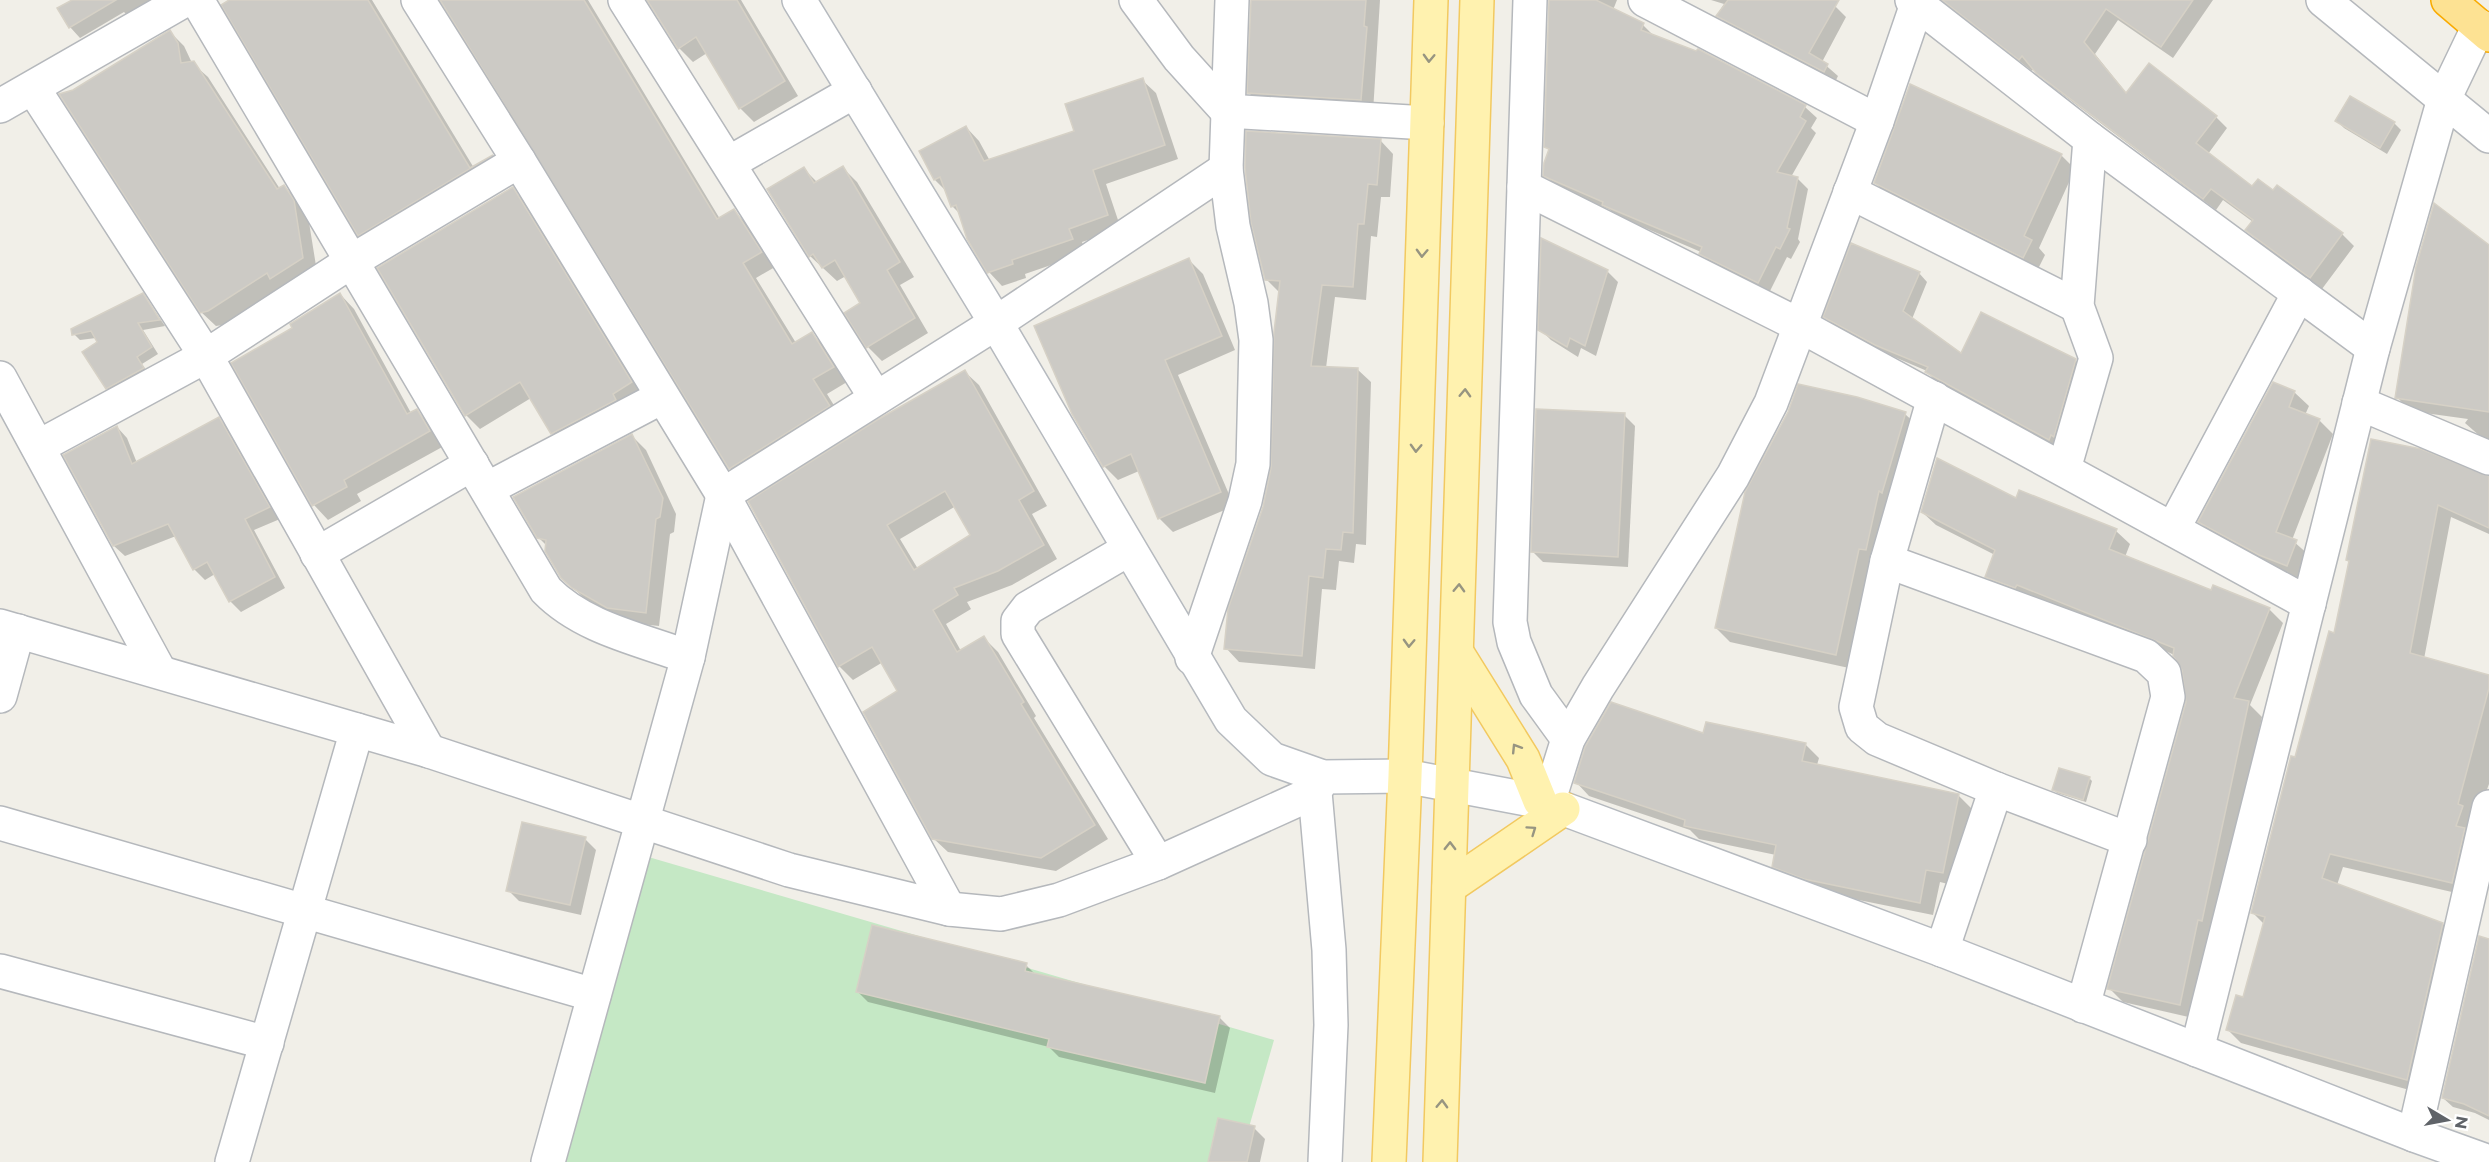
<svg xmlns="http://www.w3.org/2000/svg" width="2489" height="1162" font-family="Montserrat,sans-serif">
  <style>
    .green { fill: #c5e8c5 }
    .shadow { fill: #0003; fill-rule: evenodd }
    .building { fill: #cccac5; stroke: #d6d1c6; stroke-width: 1.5; fill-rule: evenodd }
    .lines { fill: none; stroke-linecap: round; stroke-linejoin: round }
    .street-casing { stroke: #b5b8bc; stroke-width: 36 }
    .secondary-casing { stroke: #b6babf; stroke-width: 36 }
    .primary-casing { stroke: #f2c960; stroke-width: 36 }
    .highway-casing { stroke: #f9ab00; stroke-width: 36 }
    .street { stroke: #fff; stroke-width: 33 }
    .secondary { stroke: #fff; stroke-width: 33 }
    .primary { stroke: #fff2af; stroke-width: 33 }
    .highway { stroke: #fde293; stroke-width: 33 }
    .oneway { stroke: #979581 }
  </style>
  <rect width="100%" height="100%" fill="#f1efe8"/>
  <path class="green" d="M645,856L1274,1040L1239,1162H557Z"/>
  <g class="shadow">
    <path d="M76,0H156L129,17L124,12L80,38L70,27Z"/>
    <path d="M232,0H372L474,168L493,157L506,170L374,249L359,235Z"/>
    <path d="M442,0H588L720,219L734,211L748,225L775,267L756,278L796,343L812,334L826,348L847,382L827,394L843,420L745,482L730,468Z"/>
    <path d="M649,0H741L798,96L754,122L740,108L707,53L693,62L679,48Z"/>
    <path d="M1252,0H1380L1373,112L1262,106L1249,93Z"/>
    <path d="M1550,0H1617L1613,10L1643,25L1654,36L1697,53L1698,51L1805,107L1817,118L1811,128L1816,133L1791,177L1797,178L1808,189L1798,239L1800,242L1791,259L1787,257L1769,293L1712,265L1701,252L1615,215L1610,210L1556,186L1545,175L1550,151L1546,146Z"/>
    <path d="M1711,0H1824L1835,6L1846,17L1822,62L1838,76L1835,82L1729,26L1717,15L1724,4Z"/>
    <path d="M1941,0H2213L2173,58L2118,20L2095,54L2127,94L2216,117L2227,128L2208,154L2253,188L2274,192L2278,187L2342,234L2354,246L2322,289L2259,242L2247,230L2253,222L2223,200L2216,210L2050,85L2034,68L2032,71Z"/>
    <path d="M170,32L184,46L192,63L208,77L280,189L284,186L298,201L308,216L317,272L281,288L223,325L216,326L201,312L74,91Z"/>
    <path d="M1142,80L1156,93L1178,159L1106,184L1121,229L1082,242L1086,253L1025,274L1026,278L1002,286L989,272L960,214L952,206L946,191L935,180L921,151L966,127L979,141L990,161L1076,132Z"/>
    <path d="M2337,121L2394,123L2401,130L2387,154L2344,128Z"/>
    <path d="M1380,140L1393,154L1390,197H1381L1377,237L1371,236L1366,300L1335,297L1326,368L1357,369L1371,382L1366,545L1356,544L1354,563L1339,561L1336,590L1322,589L1315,669L1239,662L1226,648L1273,468L1280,293L1266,279Z"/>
    <path d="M2061,155L2075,169L2039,248L2045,255L2037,271L1890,197L1875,183Z"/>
    <path d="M843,168L857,182L914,277L900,285L928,333L882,361L868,347L862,304L846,276L837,281L810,256L804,169L818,183Z"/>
    <path d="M512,189L527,203L645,397L567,447L553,433L531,398L480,429L466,415Z"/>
    <path d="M2489,247V444L2465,423L2468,419L2410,411L2397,397Z"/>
    <path d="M1189,260L1203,274L1235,350L1178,375L1234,506L1173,532L1159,518L1139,471L1118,480L1104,466Z"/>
    <path d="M1607,271L1618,282L1596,356L1581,348L1578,357L1551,340L1540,329Z"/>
    <path d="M1919,273L1927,282L1912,319L1961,355L2075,360L2084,369L2058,448L1935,381L1927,371L1885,353L1834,325L1825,317Z"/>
    <path d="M143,294L165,326L143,330L158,354L142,364L149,375L113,394L107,388L96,338L80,340L74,334Z"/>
    <path d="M340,294L354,309L411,413L417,411L431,425L444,446L357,494L361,501L328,520L314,505L233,363L294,329Z"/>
    <path d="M965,372L979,385L1047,506L1032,514L1057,559L1012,585L967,602L971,609L946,624L961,651L984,638L998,652L1036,716L1034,718L1108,839L1056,871L948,852L933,838L899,691L883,662L853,680L839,666L750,502ZM956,506L972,536L918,569L900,539Z"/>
    <path d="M2294,392L2309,406L2305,415L2319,420L2333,434L2292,540L2310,556L2301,580L2275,569L2214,536L2200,522Z"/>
    <path d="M1905,414L1919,427L1849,668L1730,642L1716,628Z"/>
    <path d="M1624,415L1635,426L1628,567L1543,562L1533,552Z"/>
    <path d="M219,419L230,430L280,519L254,530L285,588L241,612L230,601L215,574L205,580L194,569L176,536L125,556L114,546L117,427L127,438L137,463Z"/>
    <path d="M632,436L646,450L676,514L674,532L670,534L659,626L622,622L588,602L562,577L547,546L539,538Z"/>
    <path d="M2372,441L2489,478V534L2451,517L2424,659L2489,676V784L2470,836L2465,895L2343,867L2337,885L2443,924L2456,937L2420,1093L2241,1043L2228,1030L2244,998L2264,924L2253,913L2296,759L2335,635L2350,563L2347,560Z"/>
    <path d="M2017,500L2116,531L2130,544L2125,557L2212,592L2269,609L2283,623L2250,705L2262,717L2215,934L2193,1018L2123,1002L2109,988L2188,702L2184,669L2174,655L2168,652L2031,598L2000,590L1986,576L1995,555L1936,525L1922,512Z"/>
    <path d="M1704,735L1805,744L1819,758L1817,765L1958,795L1972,809L1956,886L1940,882L1933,915L1819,892L1787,880L1774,866L1776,855L1699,839L1690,830L1589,796L1576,782Z"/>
    <path d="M2089,778L2092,781L2086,802L2057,793L2054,790Z"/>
    <path d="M585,839L596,850L581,915L519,901L508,890Z"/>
    <path d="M2489,941V1120L2475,1113L2453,1107L2443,1098Z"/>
    <path d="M1026,965L1037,976L1219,1017L1230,1028L1215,1093L1059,1057L1049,1047L868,1002L857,991Z"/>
    <path d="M1254,1128L1265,1139L1260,1162H1210Z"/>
  </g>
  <g class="building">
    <path d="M72,0H116L69,28L57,8Z"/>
    <path d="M229,0H368L470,168L493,155L358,236L221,5Z"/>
    <path d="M440,0H584L717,219L734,209L762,252L743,263L792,344L812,332L834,367L813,379L830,406L729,469Z"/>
    <path d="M647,0H737L785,81L739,109L696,37L678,49Z"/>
    <path d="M1251,0H1366L1364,26L1367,27L1361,100L1247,93Z"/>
    <path d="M1549,0H1596L1644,23L1641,30L1696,51L1698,49L1806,105L1800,117L1806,121L1777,172L1798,177L1787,228L1790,229L1780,249L1776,247L1758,283L1699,254L1702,247L1602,205L1603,202L1543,176L1544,163L1549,149L1544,147Z"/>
    <path d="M1728,0H1839L1809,53L1828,64L1824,72L1716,16Z"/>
    <path d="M1942,0H2193L2161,47L2106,9L2084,42L2126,93L2149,63L2217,116L2196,143L2252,186L2258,179L2273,190L2277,185L2343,233L2310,278L2245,230L2253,220L2211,189L2203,199L2036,73L2022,56L2019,60Z"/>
    <path d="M170,30L178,43L181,63L194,61L277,189L284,185L294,200L303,258L270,279L267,273L208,311L200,313L59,94L73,90Z"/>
    <path d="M1143,78L1165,145L1093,170L1108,215L1069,229L1073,239L1012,260L1013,264L987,273L967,239L956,205L951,207L940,177L934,180L919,151L966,126L984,161L1074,131L1065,104Z"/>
    <path d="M1910,84L2062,154L2024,236L2032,240L2023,258L1874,183Z"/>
    <path d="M2350,96L2395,122L2380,148L2335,121Z"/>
    <path d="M1246,131L1381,139L1377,185L1368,184L1364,224H1358L1353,287L1322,285L1311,366L1358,368L1353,533L1343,532L1341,550L1326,549L1323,578L1309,576L1302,656L1224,649L1228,609L1263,507L1271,468L1274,332L1280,281L1265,280L1251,223L1245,168Z"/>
    <path d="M843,166L900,262L887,270L915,318L866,348L844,313L860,303L835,260L822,268L813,254L809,257L767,189L804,167L814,183Z"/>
    <path d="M513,187L632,382L613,394L616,400L551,434L520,382L465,416L377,268Z"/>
    <path d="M2434,203L2489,245V412L2395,398L2416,267Z"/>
    <path d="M1541,238L1608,270L1585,346L1570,338L1567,347L1538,330Z"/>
    <path d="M1851,243L1920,272L1903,311L1961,353L1981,312L2076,359L2054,437L2051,435L2049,440L1925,372L1928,367L1875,345L1823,317Z"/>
    <path d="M1189,258L1222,336L1165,360L1221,492L1158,519L1131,454L1103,467L1072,414L1034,326Z"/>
    <path d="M143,293L160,320L138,323L152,347L137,357L144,368L106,389L82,352L97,342L91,331L72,335L71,329Z"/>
    <path d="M340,293L407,414L417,409L430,431L344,480L347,487L312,506L231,363L292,328L290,324Z"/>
    <path d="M965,370L1034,491L1019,500L1044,545L998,571L954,588L958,595L933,610L957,652L984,636L1024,702L1021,704L1095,825L1041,858L932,839L863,712L897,691L872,647L838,667L748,501L877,420ZM945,491L970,535L914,570L887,525Z"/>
    <path d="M2273,382L2295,391L2289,407L2320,419L2276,532L2297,540L2287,566L2259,555L2198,522Z"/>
    <path d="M1798,384L1857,397L1906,412L1882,493L1879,491L1866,550L1859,549L1836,655L1715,628L1745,492L1788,412Z"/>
    <path d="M1536,409L1625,413L1618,557L1531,552Z"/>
    <path d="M219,417L270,507L245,519L275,577L229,602L207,562L193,570L168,524L113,546L63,455L117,426L132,464Z"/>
    <path d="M632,434L663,498L660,517L656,519L646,613L607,608L572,588L561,578L545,551L546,540L537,538L513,497Z"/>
    <path d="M2371,439L2421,449L2489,476V528L2438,505L2410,653L2489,675V688L2458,804L2463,806L2456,826L2465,828L2452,883L2330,854L2322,878L2443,923L2407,1080L2226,1030L2236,995L2243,997L2265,917L2251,913L2291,756L2295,757L2329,631L2334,633L2349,561L2346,560Z"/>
    <path d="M1937,458L2016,498L2019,490L2117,529L2109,549L2211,590L2213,585L2270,608L2234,698L2249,701L2202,921L2198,920L2180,1005L2107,989L2186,702L2182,670L2173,656L2174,648L2017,585L2015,588L1985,577L1995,550L1921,512Z"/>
    <path d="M1611,702L1703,733L1706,722L1806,743L1802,761L1959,794L1943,873L1926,870L1920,903L1804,879L1772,867L1776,845L1684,826L1685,820L1574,783L1585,747Z"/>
    <path d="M2059,768L2090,777L2083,800L2052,790Z"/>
    <path d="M522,822L586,837L570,905L506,891Z"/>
    <path d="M872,925L1027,963L1025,971L1220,1016L1205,1083L1047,1047L1049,1039L856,992Z"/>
    <path d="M2479,936L2489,939V1116L2464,1104L2442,1098Z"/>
    <path d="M1218,1118L1255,1126L1247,1162H1208Z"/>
  </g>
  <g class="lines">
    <g class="street-casing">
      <g id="street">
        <path d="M197,0L546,590C583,628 640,639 688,657"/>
        <path d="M418,0L519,161L723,495L949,909"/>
        <path d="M625,0L876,398"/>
        <path d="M1136,0L1179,58L1227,111L1427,123"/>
        <path d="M1530,0L1510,622L1514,642L1536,695L1568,739"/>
        <path d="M1645,0L1877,121"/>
        <path d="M1912,0L2090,139L2373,348"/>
        <path d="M2323,0L2489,136"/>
        <path d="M33,88L206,356L429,751"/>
        <path d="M0,106L185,0"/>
        <path d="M729,163L855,91"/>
        <path d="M1524,187L1799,325L2309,604"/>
        <path d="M1850,192L2077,306"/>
        <path d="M0,378L160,672"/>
        <path d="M1934,398L1887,561L1856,707L1862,727L1877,739L1996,789L2130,840"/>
        <path d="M2359,403L2489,458"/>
        <path d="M38,447L206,356L352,261L519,161"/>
        <path d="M2064,469L2096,358L2077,306L2090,139"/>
        <path d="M487,489L662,397"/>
        <path d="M2173,529L2299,293"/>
        <path d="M1129,549L1028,608L1018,621V634L1158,863"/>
        <path d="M317,554L472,464"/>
        <path d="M1887,561L2146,656L2164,673L2168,697L2083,1006"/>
        <path d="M0,626L429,751L789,870L949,909L1001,914L1059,900L1158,863L1315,792"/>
        <path d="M1192,658L1245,501L1253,464L1256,340L1251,303L1233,226L1226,169L1232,0"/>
        <path d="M0,696L18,631"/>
        <path d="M1323,777L1315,792L1329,950L1331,1025L1325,1162"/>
        <path d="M1548,803L1568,739L1598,687L1733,476L1771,403L1877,121L1917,4"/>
        <path d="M0,823L594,995"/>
        <path d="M1942,950L1996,789"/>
        <path d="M0,971L267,1043"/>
        <path d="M2197,1050L2373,348L2444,99L2479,26"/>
        <path d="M2414,1135L2489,807"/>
        <path d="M232,1162L357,730"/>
        <path d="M548,1162L688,657L723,495L996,323L1226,169"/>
      </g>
    </g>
    <g class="secondary-casing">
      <path id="secondary" d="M799,0L996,323L1231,720L1272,759L1323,777L1405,776L1548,803L1942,950L2414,1135L2489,1162"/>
    </g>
    <g class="primary-casing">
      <g id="primary">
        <path d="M1457,653L1523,759L1540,801"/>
        <path d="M1449,887L1563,809"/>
        <path d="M1389,1162L1405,776L1431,0"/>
        <path d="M1440,1162L1477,0"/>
      </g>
    </g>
    <g class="highway-casing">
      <path id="highway" d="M2448,0L2489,35"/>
    </g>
    <use href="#street" class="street"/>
    <use href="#secondary" class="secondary"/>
    <use href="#primary" class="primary"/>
    <use href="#highway" class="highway"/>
  </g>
  <defs><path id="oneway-chevron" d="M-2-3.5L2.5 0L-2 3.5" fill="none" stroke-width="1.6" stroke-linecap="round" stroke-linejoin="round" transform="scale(1.5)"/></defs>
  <g class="oneway">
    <use href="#oneway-chevron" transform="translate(1429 58) rotate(92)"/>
    <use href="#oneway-chevron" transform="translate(1422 253) rotate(92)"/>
    <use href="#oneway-chevron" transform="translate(1465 393) rotate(-88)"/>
    <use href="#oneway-chevron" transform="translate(1416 448) rotate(92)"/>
    <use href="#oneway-chevron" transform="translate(1459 588) rotate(-88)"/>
    <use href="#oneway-chevron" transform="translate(1409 643) rotate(92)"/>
    <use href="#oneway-chevron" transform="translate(1516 748) rotate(-122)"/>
    <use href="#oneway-chevron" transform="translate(1532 830) rotate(-35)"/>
    <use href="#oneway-chevron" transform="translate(1450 846) rotate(-89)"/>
    <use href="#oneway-chevron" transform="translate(1442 1104) rotate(-88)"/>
  </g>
  <g transform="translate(2447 1120) rotate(100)" stroke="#ffffff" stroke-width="4.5" paint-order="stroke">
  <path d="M0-4.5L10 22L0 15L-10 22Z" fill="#5f6368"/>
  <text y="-9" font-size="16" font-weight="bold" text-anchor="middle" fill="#5f6368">N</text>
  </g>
</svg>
